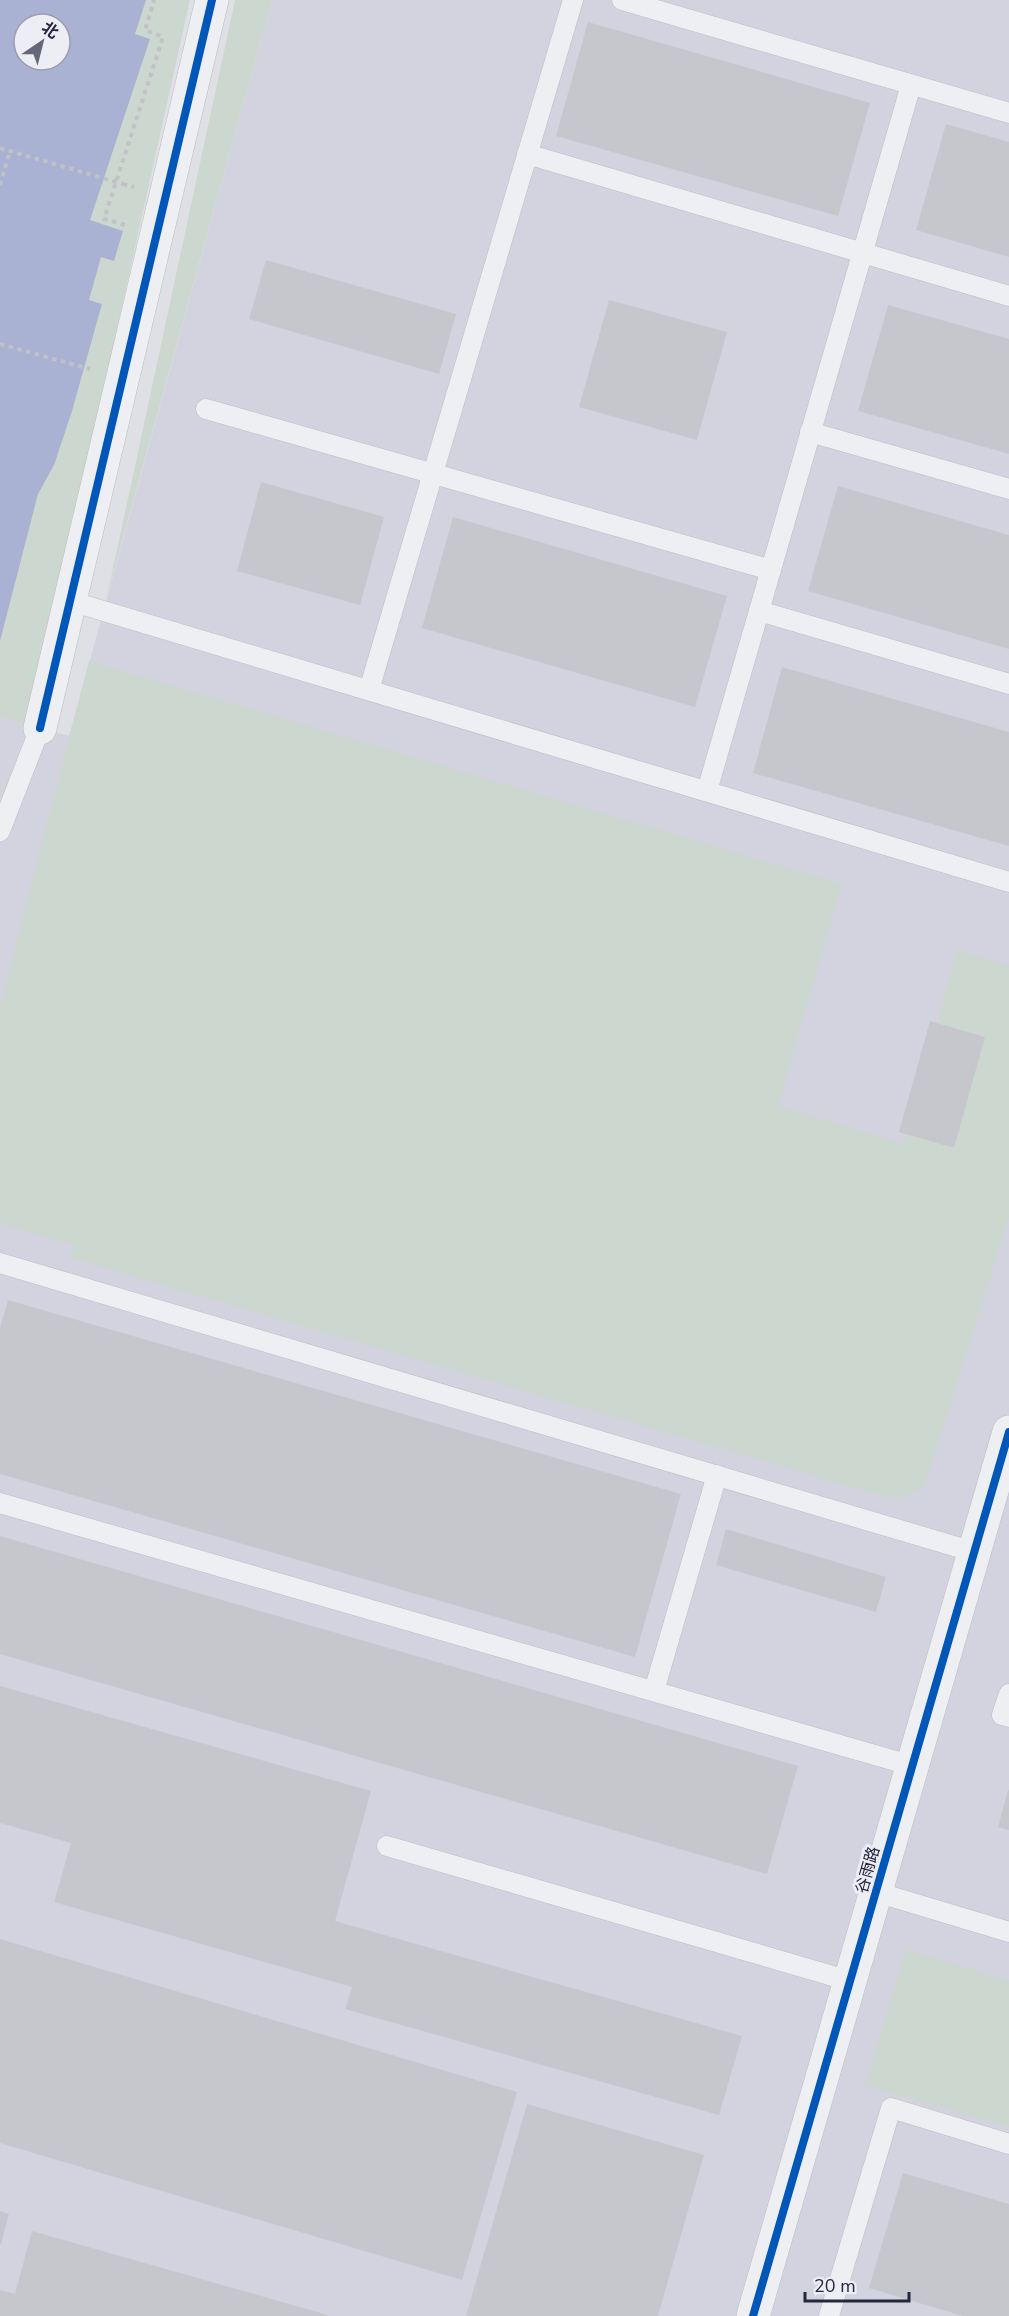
<svg xmlns="http://www.w3.org/2000/svg" width="1009" height="2316" font-family="'Nunito Sans','Noto Sans SC',sans-serif">
  <style>
    .built { fill: #d2d3de }
    .green { fill: #ccd8cf; fill-rule: evenodd }
    .water { fill: #aab2d3; fill-rule: evenodd }
    .building { fill: #c6c7cd }
    .lines { fill: none; stroke-linecap: round; stroke-linejoin: round }
    .lane-casing { stroke: #bcbdc3; stroke-width: 21 }
    .street-casing { stroke: #bcbdc3; stroke-width: 34 }
    .path { stroke: #c1c1c8; stroke-width: 4; stroke-dasharray: 4.5 4.5; stroke-linecap: butt }
    .lane { stroke: #eeeff2; stroke-width: 20 }
    .street { stroke: #eeeff2; stroke-width: 33 }
    .path-bridge { stroke: #c1c1c8; stroke-width: 4; stroke-dasharray: 4.5 4.5; stroke-linecap: butt }
    .cycleway-casing { stroke: #ecedf5; stroke-width: 11 }
    .cycleway { stroke: #0057b8; stroke-width: 8 }
    .labels { text-anchor: middle; dominant-baseline: central; stroke-width: 6; stroke-linejoin: round; paint-order: stroke }
    .street-label { font-size: 16px; fill: #25273f; stroke: #ecedf5 }
  </style>
  <rect width="100%" height="100%" fill="#dfe0e5"/>
  <path class="built" d="M272,0H1009V2316H0V717L69,736Z"/>
  <g class="green">
    <path d="M0,0H190L29,725L0,717ZM24,24H60V60H24Z"/>
    <path d="M235,0H272L107,596Z"/>
    <path d="M89,661L842,884L778,1106L904,1144L957,950L1009,965V1217L925,1485L905,1498L886,1497L71,1258L74,1245L0,1224V1006Z"/>
    <path d="M906,1949L1009,1981V2127L866,2085Z"/>
  </g>
  <path class="water" d="M0,0H146L135,34L150,39L90,220L123,231L114,261L101,257L89,300L102,304L72,411L54,465L38,494L0,641ZM24,24H60V60H24Z"/>
  <g class="building">
    <path d="M588,22L870,103L838,216L556,136Z"/>
    <path d="M946,124L1009,142V257L916,230Z"/>
    <path d="M266,260L456,314L439,374L249,319Z"/>
    <path d="M609,300L727,332L697,440L579,407Z"/>
    <path d="M888,305L1009,339V454L858,411Z"/>
    <path d="M261,482L384,517L360,605L237,571Z"/>
    <path d="M838,486L1009,535V649L808,591Z"/>
    <path d="M453,517L727,596L695,707L422,628Z"/>
    <path d="M782,667L1009,732V846L753,773Z"/>
    <path d="M930,1021L985,1037L954,1148L899,1132Z"/>
    <path d="M8,1300L681,1494L635,1657L0,1474V1328Z"/>
    <path d="M726,1529L886,1577L876,1612L716,1565Z"/>
    <path d="M0,1536L798,1766L767,1874L0,1654Z"/>
    <path d="M0,1686L371,1791L335,1921L742,2036L719,2115L345,2009L352,1987L54,1902L71,1843L0,1823Z"/>
    <path d="M1008,1790H1009V1830L998,1827Z"/>
    <path d="M0,1939L517,2092L462,2280L0,2143Z"/>
    <path d="M527,2104L704,2155L658,2316H466Z"/>
    <path d="M903,2173L1009,2204V2316H963L869,2288Z"/>
    <path d="M0,2211L9,2214L1,2244H0Z"/>
    <path d="M32,2231L328,2315V2316H0V2290L15,2294Z"/>
  </g>
  <g class="lines">
    <g class="lane-casing">
      <g id="lane">
        <path d="M622,0L1009,113"/>
        <path d="M527,154L1009,296"/>
        <path d="M206,409L771,570"/>
        <path d="M810,432L1009,489"/>
        <path d="M70,601L1009,882"/>
        <path d="M759,611L1009,684"/>
        <path d="M369,690L573,0"/>
        <path d="M707,791L911,85"/>
        <path d="M0,831L40,728"/>
        <path d="M0,1263L974,1552"/>
        <path d="M0,1503L913,1766"/>
        <path d="M654,1691L717,1475"/>
        <path d="M1009,1694L1002,1715L1009,1717"/>
        <path d="M387,1846L850,1981"/>
        <path d="M876,1892L1009,1932"/>
        <path d="M829,2316L891,2108L1009,2144"/>
      </g>
    </g>
    <g class="street-casing">
      <g id="street">
        <path d="M40,728L212,0"/>
        <path d="M753,2316L1009,1432"/>
      </g>
    </g>
    <g class="path">
      <path d="M123,184L134,187"/>
      <path d="M0,185L10,151"/>
      <path d="M125,225L104,219L163,37L145,30L154,0"/>
      <path d="M0,344L90,369"/>
    </g>
    <use href="#lane" class="lane"/>
    <use href="#street" class="street"/>
    <path class="path-bridge" d="M0,148L123,184"/>
    <g class="cycleway-casing">
      <g id="cycleway">
        <path d="M40,728L212,0"/>
        <path d="M753,2316L1009,1432"/>
      </g>
    </g>
    <use href="#cycleway" class="cycleway"/>
  </g>
  <g class="labels">
    <g class="street-label">
      <text transform="translate(868 1870) rotate(-74)">谷雨路</text>
    </g>
  </g>
  <g transform="translate(42 42) rotate(35)"><circle r="28" fill="#ecedf5" stroke="#9c9eac" stroke-width="1.5"/>
  <path d="M0-4.5L10 22L0 15L-10 22Z" fill="#666879"/>
  <text y="-9" font-size="16" font-weight="bold" text-anchor="middle" fill="#25273f">北</text>
  </g>
  <path d="M805 2292v9h104v-9" fill="none" stroke="#25273f" stroke-width="3"/>
  <text x="814" y="2292" font-size="18" fill="#25273f" stroke="#ecedf5" stroke-width="4.5" paint-order="stroke">20 m</text>
</svg>
